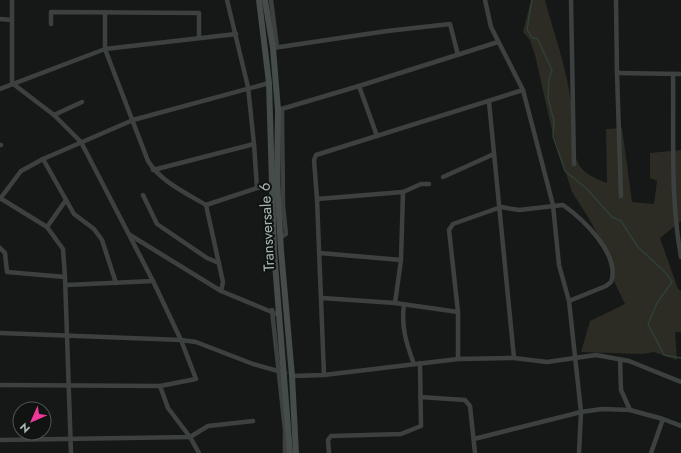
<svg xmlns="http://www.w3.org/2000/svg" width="681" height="453" font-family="Jost,sans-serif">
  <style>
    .green { fill: #2c2c24 }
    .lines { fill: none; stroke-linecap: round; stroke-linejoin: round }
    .stream { stroke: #2f4034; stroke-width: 1.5 }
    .street { stroke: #3c413f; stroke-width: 4.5 }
    .secondary { stroke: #454c49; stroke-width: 6 }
    .labels { text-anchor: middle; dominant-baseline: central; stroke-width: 4; stroke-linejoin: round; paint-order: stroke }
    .street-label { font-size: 15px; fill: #a8b7af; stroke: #111312 }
  </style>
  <rect width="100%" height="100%" fill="#161817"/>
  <path class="green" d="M531,0H545C554,34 567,68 571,103C573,122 569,146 578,163C583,174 597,179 607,183L606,129L622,128L632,202L654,204L657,181L650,178V153L681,150V221L660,238L678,289L681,291V332H675L677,360L654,352L642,354L581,352L590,321L625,304L613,279L605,250L590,220L572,192L551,126L535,55L530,40L523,32Z"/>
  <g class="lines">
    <path class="stream" d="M532,0L527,29L532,38H537L552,70L549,79L548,98L554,121L553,136L565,171L586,188L612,217L621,221L638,247L667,274L672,282L657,303L648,324L664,355L681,358"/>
    <g class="street">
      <path d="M227,0L248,87L254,144L257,188"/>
      <path d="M271,0L277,47"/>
      <path d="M485,0L491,27L523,90L553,205L559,265L569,301L581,412L579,453"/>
      <path d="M571,0L574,164"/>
      <path d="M616,0L617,73L621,196"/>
      <path d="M105,12V49L148,161C161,182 186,193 206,205L223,282L221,291"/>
      <path d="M0,19L12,20"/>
      <path d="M51,24V12L199,13V38"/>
      <path d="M273,48L387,31L450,24L458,55"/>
      <path d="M617,73L681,74"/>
      <path d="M673,74C674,134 670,197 681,257"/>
      <path d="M359,86L377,136"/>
      <path d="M0,89L105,49L236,34"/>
      <path d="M489,102L514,358"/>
      <path d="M278,110L359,86L498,42"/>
      <path d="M54,115L82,102"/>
      <path d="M0,145H1"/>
      <path d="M43,159L74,214L94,229L102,240L116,283"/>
      <path d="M153,170L254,144"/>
      <path d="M443,177L494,154"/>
      <path d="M403,192L421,184H429"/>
      <path d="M143,195L157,224L207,258L219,263"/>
      <path d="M0,198L47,227L63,249L65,277L71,453"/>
      <path d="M0,199L21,171L43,159L133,120L269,83"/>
      <path d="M317,199L403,192L401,260L395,303"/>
      <path d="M206,205L257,188L271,186"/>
      <path d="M47,227L66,200"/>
      <path d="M130,235L221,291L279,315"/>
      <path d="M280,238L286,234L283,206L282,109"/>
      <path d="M0,248L5,253L7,272L65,277"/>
      <path d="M320,253L401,260"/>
      <path d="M66,285L153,281"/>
      <path d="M322,298L395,303L458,312"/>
      <path d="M404,304C401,326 406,343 414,364"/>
      <path d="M272,310L285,430V453"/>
      <path d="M0,333L181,340L196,342L253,364L285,373"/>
      <path d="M458,359V312L449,230L453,224L501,207L519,210L563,205C583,219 621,255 611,282L606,286L569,301"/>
      <path d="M620,359L621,390L630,410"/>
      <path d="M324,375L317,199L314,160L316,155L523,90"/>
      <path d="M292,376L324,375L458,359L514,358L547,362L596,355L629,361L681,382"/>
      <path d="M0,385L160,386L196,379L181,340L153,281L81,142L54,115L12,83V0"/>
      <path d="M160,386L168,408L190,437L199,453"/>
      <path d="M420,397L465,400L470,406L475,453"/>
      <path d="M474,439L581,412L602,409L630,410L663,419L681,426"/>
      <path d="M0,440L190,437L208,426L253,421"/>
      <path d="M329,453L328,440L331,436L401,434L421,426L420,363"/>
      <path d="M651,453L663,419"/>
    </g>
    <g class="secondary">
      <path d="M259,0L269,83L274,251L290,453"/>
      <path d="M265,0L273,48L278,110L277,180L281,250L292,376L296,453"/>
    </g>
  </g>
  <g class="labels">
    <g class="street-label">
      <text transform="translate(267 227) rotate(-93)">Transversale 6</text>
    </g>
  </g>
  <g transform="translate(32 421) rotate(225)"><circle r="19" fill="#111312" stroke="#4d5551"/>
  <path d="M0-3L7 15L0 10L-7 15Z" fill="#ec399a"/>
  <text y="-6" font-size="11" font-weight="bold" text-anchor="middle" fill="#a8b7af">N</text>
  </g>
</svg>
